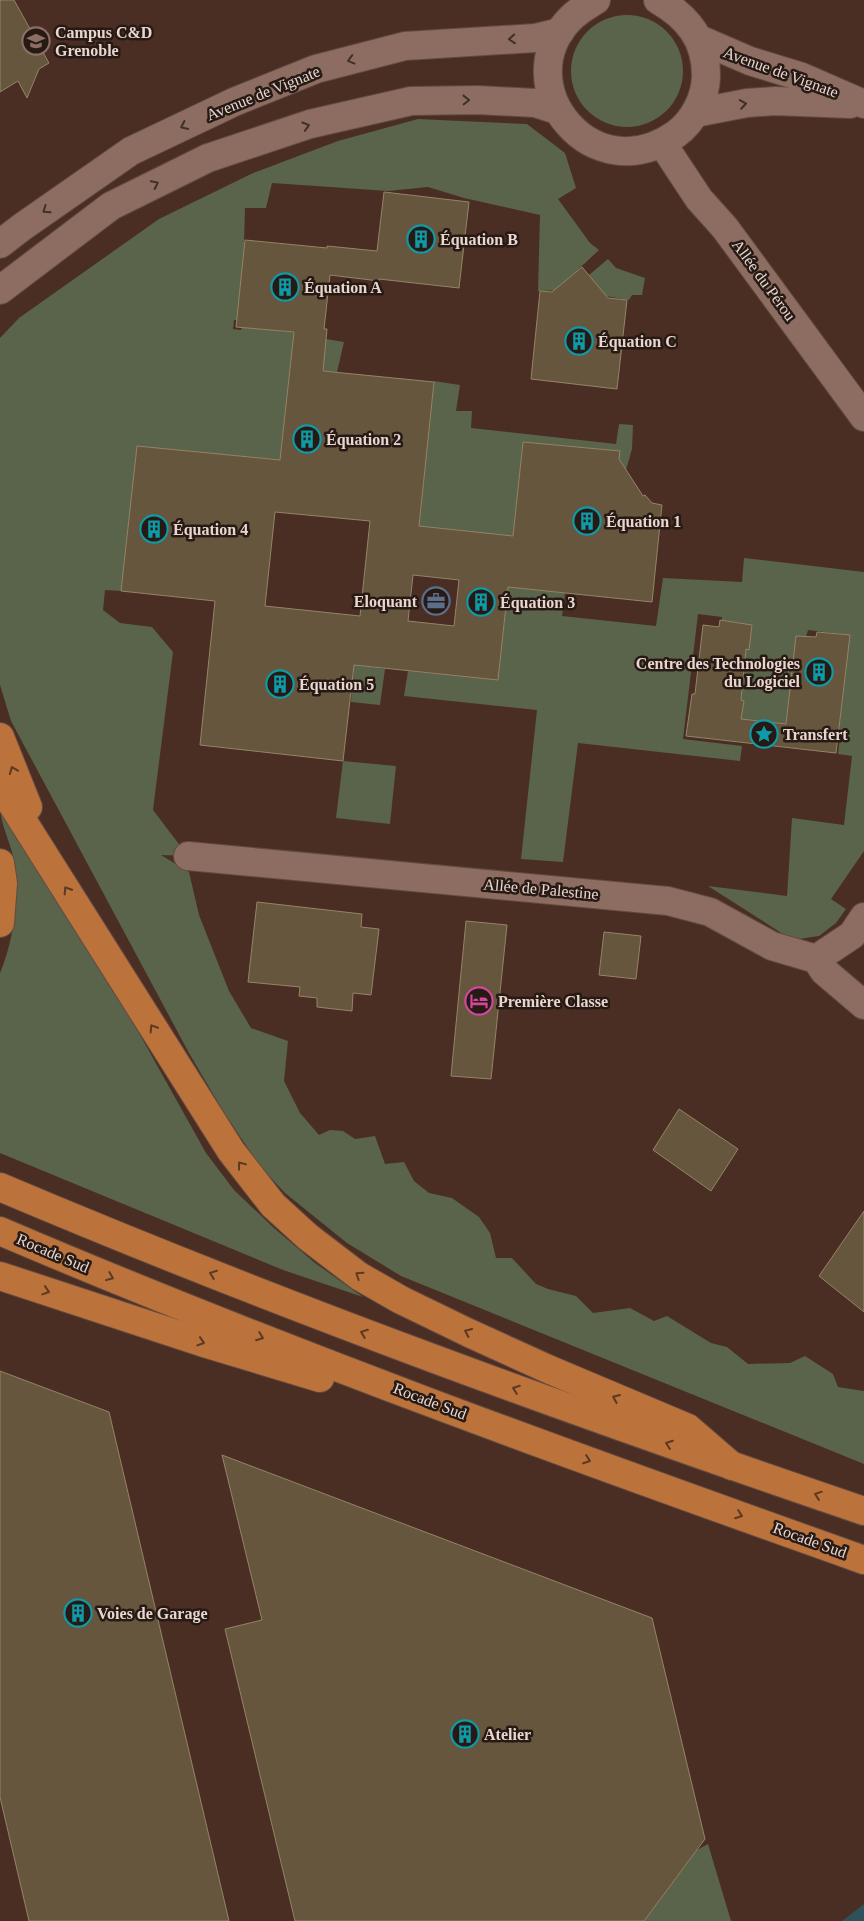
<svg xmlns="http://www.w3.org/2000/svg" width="864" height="1921" font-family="'Times New Roman',serif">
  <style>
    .green { fill: #59644a }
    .water { fill: #2f515a }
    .building { fill: #65563d; stroke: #958468; fill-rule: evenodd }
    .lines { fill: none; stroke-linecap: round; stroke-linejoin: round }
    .minor-casing { stroke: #634b42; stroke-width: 30 }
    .highway-casing { stroke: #634b42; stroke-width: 30 }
    .minor { stroke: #8d6d61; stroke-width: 28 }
    .highway { stroke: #bb723b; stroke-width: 28 }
    .oneway { stroke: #402f28 }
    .oneway2 { stroke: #5b3922 }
    .labels { text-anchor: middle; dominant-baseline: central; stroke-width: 5; stroke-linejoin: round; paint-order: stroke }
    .poi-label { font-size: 16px; font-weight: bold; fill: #e9d6cf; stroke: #271a15; text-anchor: start }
    .street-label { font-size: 16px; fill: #e9d6cf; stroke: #271a15 }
  </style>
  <rect width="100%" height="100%" fill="#4a2e23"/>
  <g class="green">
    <circle cx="627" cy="71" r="56"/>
    <path d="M418,119L527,124L565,153L576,188L558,199L590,243L599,250L569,278L576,286L608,259L616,268L645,278L642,295H632L629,300L571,290L538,291L540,215L464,198L428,187L388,191L272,183L266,208H245L244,244L245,245L237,320H234L233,329L241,330L242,327L318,335L326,339L344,342L337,372L290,368L280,460L137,446L121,591L105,590L103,610L120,623L152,627L173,652L153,810L188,856L161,855L189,872L199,915L229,991L251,1028L288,1041L284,1081L300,1113L319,1135L330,1130L343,1131L355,1139L375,1136L385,1164L404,1162L414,1181L429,1193L452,1198L479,1217L490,1233L496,1258H512L536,1284L548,1289L576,1296L593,1313L630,1308L654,1321L667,1316L711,1343L727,1347L748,1364L790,1363L805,1356L833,1374L838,1387L864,1391V1464L401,1276L347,1243L285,1193L259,1165L223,1111L189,1053L11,721L0,685V338L19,318L159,219L251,174L338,141Z"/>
    <path d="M434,381L460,385L456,411H472L471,428L616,444L619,424L633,425L632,449L626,470L619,459L620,451L523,442L513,536L419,526Z"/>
    <path d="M744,558L864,572V851L831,899L846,909L836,923L819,936L799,939L783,934L708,886L787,896L792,818L844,825L852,756L838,754L840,737H836L839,730L849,635L808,630L806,637L797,636L786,724L741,719L744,701L741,700L746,649H749L752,625L722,620V617L698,614L683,739L742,746L740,761L578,743L563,862L521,859L537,710L404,696L408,671L498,680L508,587L565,593L562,616L656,626L663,578L742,582Z"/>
    <path d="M354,665L385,669L380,705L351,702Z"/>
    <path d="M343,761L396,766L390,824L336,818Z"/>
    <path d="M0,805L139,1033L206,1153L234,1190L274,1228L315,1263L363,1297L283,1270L0,1153V973C13,943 21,893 14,860C10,841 0,824 0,805Z"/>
    <path d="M708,1844L731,1921H644L697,1850Z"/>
  </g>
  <path class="water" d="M864,1904V1921H842Z"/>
  <g class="building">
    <path d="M0,0H14L49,63L39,69L27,98L18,81L0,92Z"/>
    <path d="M384,192L469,202L459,288L379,279V281L330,275L324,329H327L323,371L434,382L419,526L513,536L523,442L620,451L619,459L643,496L645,495L652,503L662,505L652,602L508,587L498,680L354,665L343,761L200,745L215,601L121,591L137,446L280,460L294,332L236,327L245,240L327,248V246L377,251ZM275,512L370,521L360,616L265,606ZM413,575L459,580L454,626L408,621Z"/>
    <path d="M582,267L608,298L627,300L617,389L531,379L540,291L552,292Z"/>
    <path d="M720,620L752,625L749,650L746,649L741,700L744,701L741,719L786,724L796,636L816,637L817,632L850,635L836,753L686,736L692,694H695L703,625L719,627Z"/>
    <path d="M257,902L362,914L361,927L379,929L371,995L353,993L352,1011L317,1007V998L299,996L300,987L248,982Z"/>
    <path d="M466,921L507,925L491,1079L451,1076Z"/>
    <path d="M604,932L641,936L636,979L599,975Z"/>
    <path d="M679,1109L738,1149L711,1191L653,1150Z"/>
    <path d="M864,1211V1312L819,1276Z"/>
    <path d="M0,1371L109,1412L229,1921H29L0,1797Z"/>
    <path d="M222,1455L652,1618L705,1839L644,1921H295L225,1629L262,1620Z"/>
  </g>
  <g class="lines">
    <g class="minor-casing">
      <g id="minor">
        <path d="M596,0C587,6 577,11 569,20C507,86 593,193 676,134C694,121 706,97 706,75C706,40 688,17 658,0"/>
        <path d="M699,39L750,61L802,77L864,104"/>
        <path d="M695,113L747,103L775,101L850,104"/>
        <path d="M662,143L699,199L725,228L864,417"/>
        <path d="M0,244L22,227L131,151L234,102L316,69L405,46L535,38L560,32"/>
        <path d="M0,290L111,206L208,158L310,124L411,101L477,100L535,103L557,110"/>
        <path d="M188,856L668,901L710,912L772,946L816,959L824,971L864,1005"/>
        <path d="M816,959L852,935L864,917"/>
      </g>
    </g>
    <g class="highway-casing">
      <g id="highway">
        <path d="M0,737L28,807"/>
        <path d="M0,785L231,1151L273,1205L308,1237L359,1276L401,1300L469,1333L548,1369L688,1428L732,1466"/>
        <path d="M0,863L3,883L0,923"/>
        <path d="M0,1187C283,1307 573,1412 864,1511"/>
        <path d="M0,1231C283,1352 574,1457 864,1560"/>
        <path d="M0,1276L204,1343L320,1378"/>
      </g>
    </g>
    <use href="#minor" class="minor"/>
    <use href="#highway" class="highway"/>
  </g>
  <defs><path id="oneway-chevron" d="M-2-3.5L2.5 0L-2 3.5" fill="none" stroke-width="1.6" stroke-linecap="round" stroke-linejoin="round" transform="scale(1.25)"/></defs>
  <g class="oneway">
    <use href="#oneway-chevron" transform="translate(512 39) rotate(176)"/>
    <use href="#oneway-chevron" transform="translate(351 60) rotate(165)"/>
    <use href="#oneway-chevron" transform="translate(466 100) rotate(-1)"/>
    <use href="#oneway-chevron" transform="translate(743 104) rotate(-9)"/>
    <use href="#oneway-chevron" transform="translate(184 126) rotate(155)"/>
    <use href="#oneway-chevron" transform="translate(306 126) rotate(-17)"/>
    <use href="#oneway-chevron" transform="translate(155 184) rotate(-26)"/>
    <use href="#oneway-chevron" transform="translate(46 210) rotate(145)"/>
  </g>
  <g class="oneway2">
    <use href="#oneway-chevron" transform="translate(13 770) rotate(-112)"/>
    <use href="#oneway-chevron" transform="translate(67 890) rotate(-122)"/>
    <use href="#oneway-chevron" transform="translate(153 1028) rotate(-122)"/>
    <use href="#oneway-chevron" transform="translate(241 1165) rotate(-127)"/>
    <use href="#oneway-chevron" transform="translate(213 1274) rotate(-159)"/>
    <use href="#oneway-chevron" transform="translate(359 1275) rotate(-146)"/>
    <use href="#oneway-chevron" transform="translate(110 1277) rotate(22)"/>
    <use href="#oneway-chevron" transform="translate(46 1291) rotate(18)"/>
    <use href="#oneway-chevron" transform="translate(468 1332) rotate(-155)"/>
    <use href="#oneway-chevron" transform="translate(364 1333) rotate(-159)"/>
    <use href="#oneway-chevron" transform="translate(260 1337) rotate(21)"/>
    <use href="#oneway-chevron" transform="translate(201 1342) rotate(18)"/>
    <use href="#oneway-chevron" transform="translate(516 1389) rotate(-160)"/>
    <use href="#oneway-chevron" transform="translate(616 1398) rotate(-157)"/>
    <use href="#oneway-chevron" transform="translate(669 1444) rotate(-160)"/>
    <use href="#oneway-chevron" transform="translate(587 1460) rotate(20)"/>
    <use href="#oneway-chevron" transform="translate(818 1495) rotate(-161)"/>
    <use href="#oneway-chevron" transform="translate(739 1515) rotate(20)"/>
  </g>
  <defs>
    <g id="school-ring" transform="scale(1.4375)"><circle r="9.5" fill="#271a15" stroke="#8d6e63" stroke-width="1.5"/><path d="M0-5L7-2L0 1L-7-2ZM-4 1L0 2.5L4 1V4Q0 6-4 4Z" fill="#8d6e63"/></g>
    <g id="building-ring" transform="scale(1.4375)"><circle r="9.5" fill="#271a15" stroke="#0f9aa8" stroke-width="1.5"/><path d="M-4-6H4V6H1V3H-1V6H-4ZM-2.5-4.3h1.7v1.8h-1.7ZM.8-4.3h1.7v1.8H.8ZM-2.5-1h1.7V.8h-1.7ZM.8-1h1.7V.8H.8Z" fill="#0f9aa8"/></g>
    <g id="office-ring" transform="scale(1.4375)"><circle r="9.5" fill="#271a15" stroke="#5c6f8a" stroke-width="1.5"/><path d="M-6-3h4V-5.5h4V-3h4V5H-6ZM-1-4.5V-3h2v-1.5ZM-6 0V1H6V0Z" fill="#5c6f8a"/></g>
    <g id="sight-ring" transform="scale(1.4375)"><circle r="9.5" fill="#271a15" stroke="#0f9aa8" stroke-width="1.5"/><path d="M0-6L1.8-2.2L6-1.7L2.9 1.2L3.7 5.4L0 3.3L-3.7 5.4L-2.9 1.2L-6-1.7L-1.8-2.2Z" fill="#0f9aa8"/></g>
    <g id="hotel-ring" transform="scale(1.4375)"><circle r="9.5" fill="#271a15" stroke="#d1479c" stroke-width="1.5"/><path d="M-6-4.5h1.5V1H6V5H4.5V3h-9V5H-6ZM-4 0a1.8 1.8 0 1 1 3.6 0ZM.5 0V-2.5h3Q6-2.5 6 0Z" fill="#d1479c"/></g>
  </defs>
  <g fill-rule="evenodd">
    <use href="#school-ring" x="36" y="41"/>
    <use href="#building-ring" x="421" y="239"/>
    <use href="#building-ring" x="285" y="287"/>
    <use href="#building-ring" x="579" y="341"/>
    <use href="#building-ring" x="307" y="439"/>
    <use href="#building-ring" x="587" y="521"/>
    <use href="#building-ring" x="154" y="529"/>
    <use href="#office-ring" x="436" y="601"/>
    <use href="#building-ring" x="481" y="602"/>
    <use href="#building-ring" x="819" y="672"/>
    <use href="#building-ring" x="280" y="684"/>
    <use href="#sight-ring" x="764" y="734"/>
    <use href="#hotel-ring" x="479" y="1001"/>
    <use href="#building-ring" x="78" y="1613"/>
    <use href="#building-ring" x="465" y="1734"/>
  </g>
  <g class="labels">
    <g class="poi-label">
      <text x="55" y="32">Campus C&amp;D<tspan x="55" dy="18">Grenoble</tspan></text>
      <text x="440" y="239">Équation B</text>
      <text x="304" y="287">Équation A</text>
      <text x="598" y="341">Équation C</text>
      <text x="326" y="439">Équation 2</text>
      <text x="606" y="521">Équation 1</text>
      <text x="173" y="529">Équation 4</text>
      <text x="417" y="601" text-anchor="end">Eloquant</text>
      <text x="500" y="602">Équation 3</text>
      <text x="800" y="663" text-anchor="end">Centre des Technologies<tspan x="800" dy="18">du Logiciel</tspan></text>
      <text x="299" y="684">Équation 5</text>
      <text x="783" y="734">Transfert</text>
      <text x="498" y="1001">Première Classe</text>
      <text x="97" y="1613">Voies de Garage</text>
      <text x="484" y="1734">Atelier</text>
    </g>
    <g class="street-label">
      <text transform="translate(781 72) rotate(20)">Avenue de Vignate</text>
      <text transform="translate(263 93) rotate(-22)">Avenue de Vignate</text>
      <text transform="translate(764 280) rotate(54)">Allée du Pérou</text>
      <text transform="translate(541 889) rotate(5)">Allée de Palestine</text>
      <text transform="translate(53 1253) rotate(23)">Rocade Sud</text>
      <text transform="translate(430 1401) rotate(21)">Rocade Sud</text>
      <text transform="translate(810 1540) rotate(20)">Rocade Sud</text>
    </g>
  </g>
</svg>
